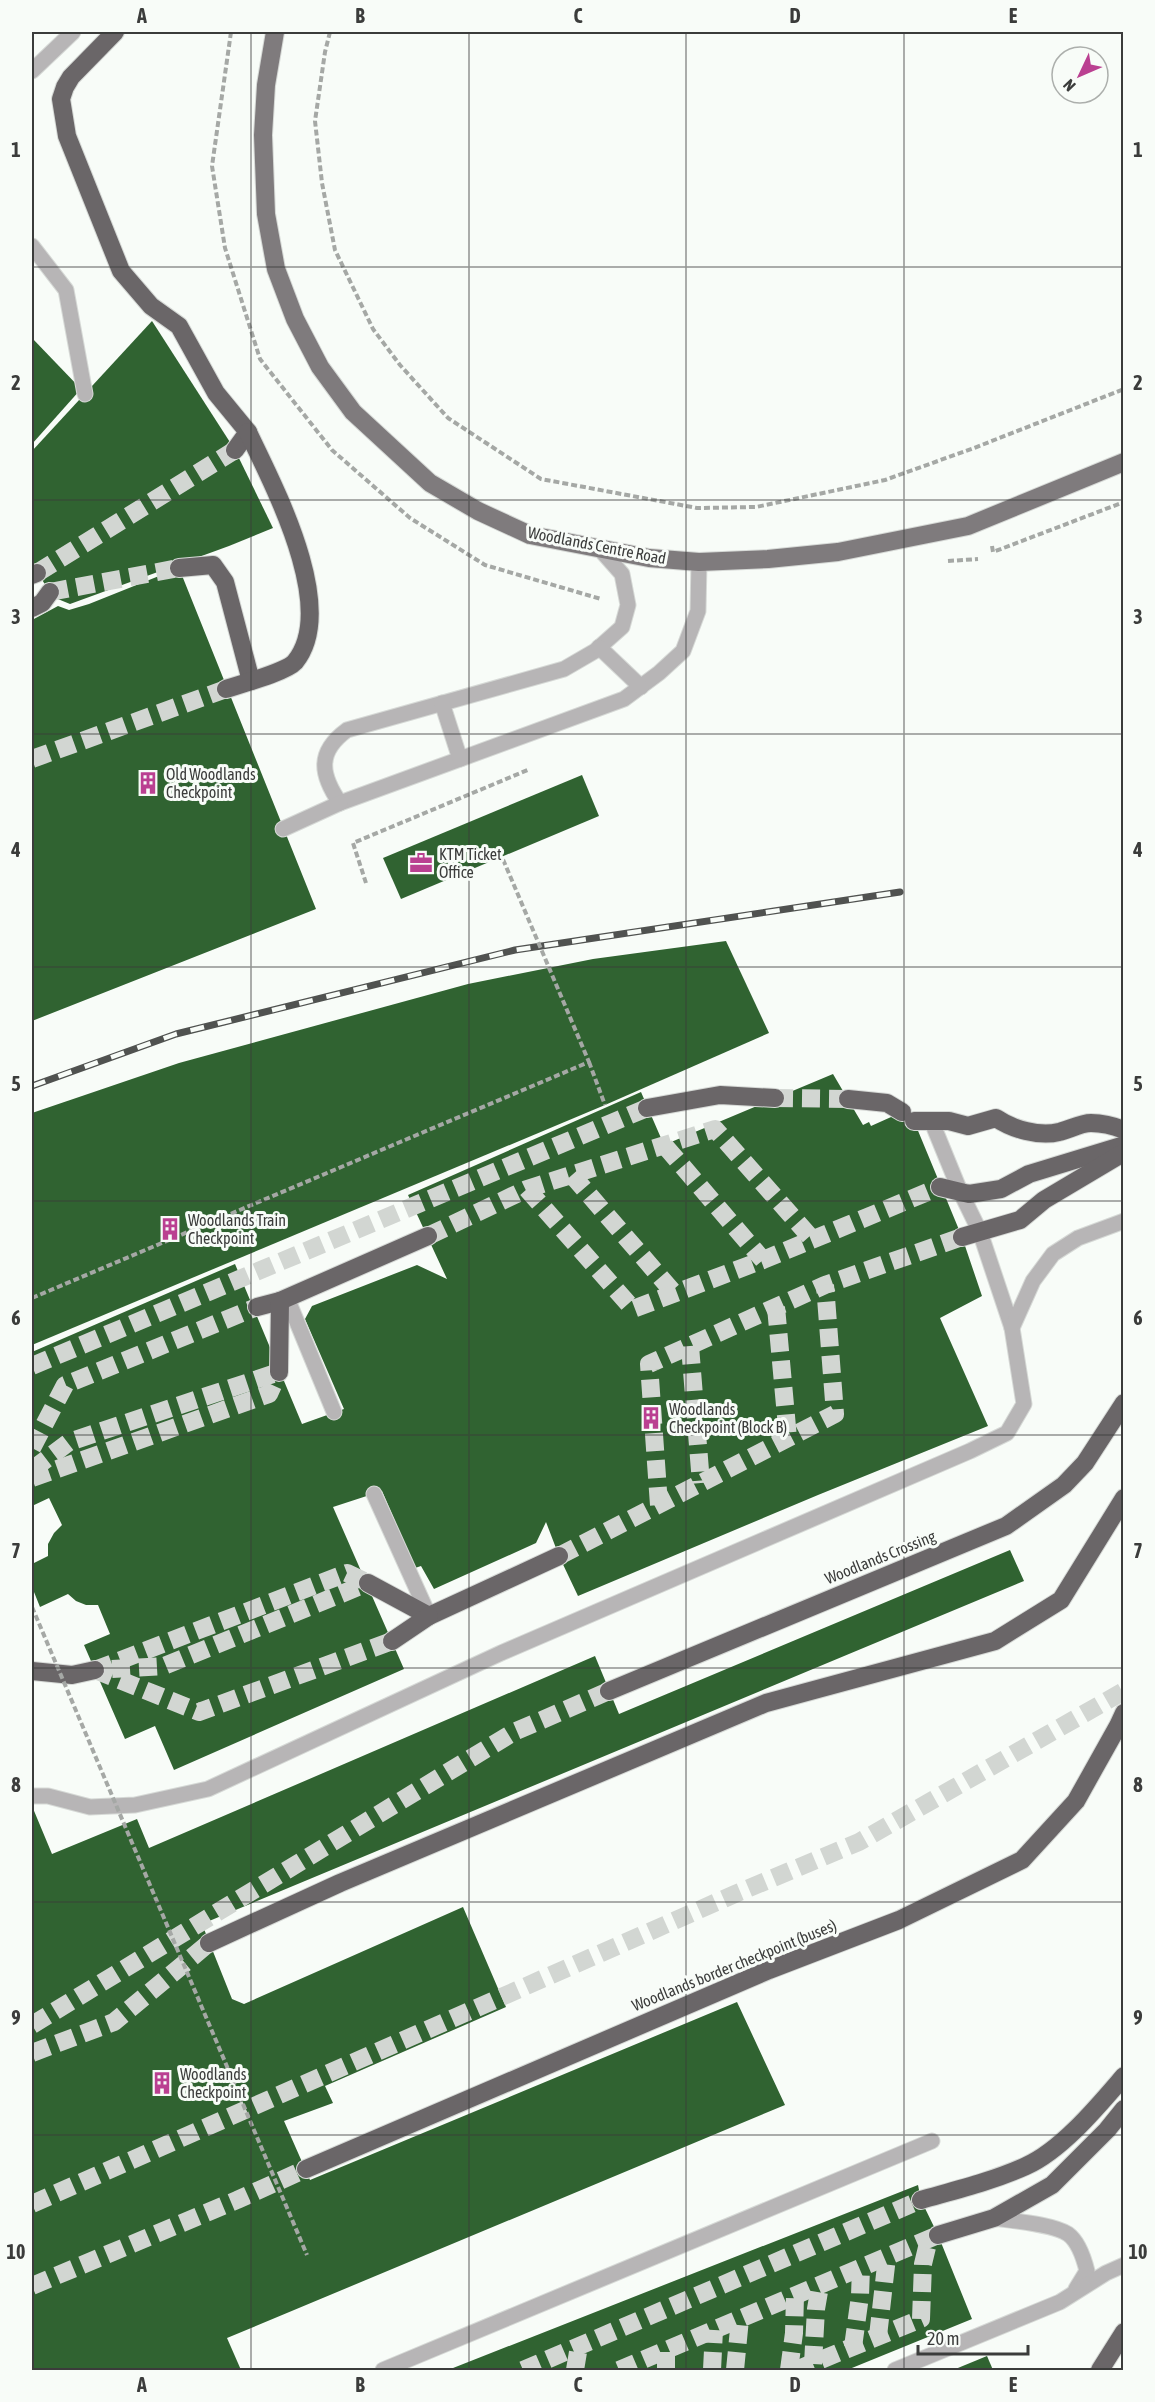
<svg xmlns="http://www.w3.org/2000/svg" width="1155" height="2402" font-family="'Asap Condensed',sans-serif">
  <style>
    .building { fill: #306331 }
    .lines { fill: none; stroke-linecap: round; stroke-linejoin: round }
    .highway-tunnel { stroke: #d2d6d2; stroke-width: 18; stroke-dasharray: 18 9; stroke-linecap: butt }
    .lane-casing { stroke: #d6d9d6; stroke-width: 17 }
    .primary-casing { stroke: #d6d9d6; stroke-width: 20 }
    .highway-casing { stroke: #d6d9d6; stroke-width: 20 }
    .path { stroke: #a5a8a5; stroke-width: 4; stroke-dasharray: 6 3; stroke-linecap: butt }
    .lane { stroke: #b7b5b6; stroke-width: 15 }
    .primary { stroke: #7f7b7d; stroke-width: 18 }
    .highway { stroke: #6a6668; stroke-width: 18 }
    .rail-casing { stroke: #505250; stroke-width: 7 }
    .rail { stroke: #f8fcf8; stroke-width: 4.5; stroke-dasharray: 14; stroke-linecap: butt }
    .path-bridge { stroke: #a5a8a5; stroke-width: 4; stroke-dasharray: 6 3; stroke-linecap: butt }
    .grid { fill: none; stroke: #3b3c3b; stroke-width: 1.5; stroke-opacity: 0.55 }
    .labels { text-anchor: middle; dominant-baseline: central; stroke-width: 6; stroke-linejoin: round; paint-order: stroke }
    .street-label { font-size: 16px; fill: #3b3c3b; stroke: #f8fcf8 }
    .poi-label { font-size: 16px; fill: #3b3c3b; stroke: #f8fcf8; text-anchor: start }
    .neatline { fill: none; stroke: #3b3c3b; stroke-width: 2 }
    .grid-label { font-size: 20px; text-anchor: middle; font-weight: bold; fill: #3b3c3b }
  </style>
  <rect width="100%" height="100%" fill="#f8fcf8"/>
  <g class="building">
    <path d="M152,321L235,450L273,528L229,546L70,604L53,597L32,564V451Z"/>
    <path d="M32,338L81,389L32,444Z"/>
    <path d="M179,568L316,909L32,1021V620L58,606L69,610L89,604Z"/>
    <path d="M582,775L599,816L401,899L383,858Z"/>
    <path d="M726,941L769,1033L605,1105L32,1345V1113L179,1063L468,984L593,959Z"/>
    <path d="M833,1074L863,1125L869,1122L871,1126L909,1109L962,1237L982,1296L940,1318L988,1426L818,1495L578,1596L559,1556L546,1522L536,1543L434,1589L421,1566L415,1568L382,1491L333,1507L404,1669L174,1770L155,1726L125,1739L84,1645L110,1634L98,1605H86L76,1601L68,1594L40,1607L32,1587V1564L48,1556V1544L54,1533L62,1525L49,1498L32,1506V1352L235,1264L302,1424L344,1409L305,1319L312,1306L417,1265L447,1279L408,1195L641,1092L664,1145Z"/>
    <path d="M1010,1550L1024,1581L202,1924L232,1999L244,2004L463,1907L506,2007L325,2086L333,2103L284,2121L310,2180L737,2002L785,2105L227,2338L241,2370H32V1806L52,1854L137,1819L149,1848L595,1656L619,1714Z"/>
    <path d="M918,2185L921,2200L938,2235L972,2319L847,2370H448Z"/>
    <path d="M987,2356L993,2370H953Z"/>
  </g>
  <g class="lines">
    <g class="highway-tunnel">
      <path d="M37,573L235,450"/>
      <path d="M50,592L179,568"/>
      <path d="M32,759L226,689"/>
      <path d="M775,1098L848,1099"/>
      <path d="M665,1146L763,1260"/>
      <path d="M572,1175L674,1293"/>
      <path d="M527,1189L633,1309L763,1260L940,1187"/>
      <path d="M428,1236L527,1189L715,1129L812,1239"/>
      <path d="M776,1307L788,1438"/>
      <path d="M690,1346L701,1483"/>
      <path d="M32,1366L647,1108"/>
      <path d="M32,1448L65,1385L257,1307"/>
      <path d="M32,1470L69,1442L279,1372"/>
      <path d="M32,1478L269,1394L279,1372"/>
      <path d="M659,1505L649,1364L825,1285L962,1237"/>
      <path d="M559,1556L835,1414L825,1285"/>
      <path d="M112,1669L164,1666L368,1583"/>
      <path d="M95,1670L199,1712L392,1641"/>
      <path d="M95,1670L347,1573L368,1583"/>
      <path d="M32,2025L514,1732L609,1691"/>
      <path d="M32,2053L114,2022L209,1943"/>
      <path d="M32,2204L735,1894L859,1842L1124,1691"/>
      <path d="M32,2286L237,2200L306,2169"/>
      <path d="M878,2336L887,2257"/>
      <path d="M853,2347L860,2296L861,2268"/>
      <path d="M813,2364L816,2309L820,2286"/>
      <path d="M523,2370L921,2200"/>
      <path d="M575,2370L579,2346"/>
      <path d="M619,2370L938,2235"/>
      <path d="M666,2370V2351"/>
      <path d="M712,2370L714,2330"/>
      <path d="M735,2370L740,2319"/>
      <path d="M789,2370L794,2333L795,2296"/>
      <path d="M796,2370L921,2319L923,2264L929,2239"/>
    </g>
    <g class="lane-casing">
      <g id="lane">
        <path d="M32,71L73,32"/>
        <path d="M32,246L66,290L85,394"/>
        <path d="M599,548L622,574L628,605L622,627L595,651L564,669L347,730C317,752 320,774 340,803L624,699L659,673L683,651L698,611L699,562"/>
        <path d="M599,647L641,687"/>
        <path d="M442,703L460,759"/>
        <path d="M283,829L340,803"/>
        <path d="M931,1120L960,1191L980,1232L1012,1328"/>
        <path d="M287,1298L334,1412"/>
        <path d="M374,1494L429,1616"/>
        <path d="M32,1796H48L90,1807L135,1805L208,1789L501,1653L970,1451L1007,1433L1024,1404L1012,1328L1033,1281L1053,1254L1078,1238L1124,1221"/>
        <path d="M994,2218C1013,2221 1053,2224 1068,2234C1079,2242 1084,2259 1087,2271L1076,2289"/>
        <path d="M383,2370L932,2141"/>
        <path d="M895,2370L1060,2302L1106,2273L1124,2265"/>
      </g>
    </g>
    <g class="primary-casing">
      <path id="primary" d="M275,32L266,85L263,135L266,214L276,269L295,319L320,367L353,412L430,483L478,511L530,535L649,558L699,562L768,559L838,552L968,526L1124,462"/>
    </g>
    <g class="highway-casing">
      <g id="highway">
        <path d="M115,32L71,77L65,87L61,99L67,136L121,271L151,306L179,326L216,393L248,432L235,450"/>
        <path d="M179,568L213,565L225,582L251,681"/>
        <path d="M32,575L37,573"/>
        <path d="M32,608L42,603L50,592"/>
        <path d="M226,689C241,684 286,672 295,662C339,608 273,485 248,432"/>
        <path d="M848,1099L887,1103L902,1112"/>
        <path d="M647,1108L720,1095L775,1098"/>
        <path d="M914,1121H949L968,1126L996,1118C1012,1129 1039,1137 1059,1132C1069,1130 1080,1123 1091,1123C1101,1123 1114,1126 1124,1130"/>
        <path d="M940,1187L969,1194L1001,1189L1029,1174L1124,1145"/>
        <path d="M962,1237L1020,1220L1044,1200L1123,1153"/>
        <path d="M257,1307L280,1301"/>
        <path d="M279,1372L280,1301L428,1236"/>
        <path d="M368,1583L429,1616L559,1556"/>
        <path d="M392,1641L429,1616"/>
        <path d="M32,1671L72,1675L95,1670"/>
        <path d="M609,1691L1006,1526L1064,1485L1085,1463L1124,1403"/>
        <path d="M209,1943L340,1883L766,1703L995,1641L1061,1600L1124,1498"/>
        <path d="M306,2169L769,1970L899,1920L1022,1860L1076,1801L1118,1726L1124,1713"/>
        <path d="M921,2200C956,2190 993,2181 1026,2166C1062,2150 1099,2105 1124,2076"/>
        <path d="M938,2235L994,2218L1052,2185L1107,2130L1124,2109"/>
        <path d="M1100,2370L1124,2332"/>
      </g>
    </g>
    <g class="path">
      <path d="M231,32L212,166L225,248L260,359L332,450L410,518L485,565L601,599"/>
      <path d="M330,32L325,52L315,121L322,183L335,250L373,329L400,365L448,418L541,479L697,508L756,507L885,480L974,448L1124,389"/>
      <path d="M992,546L993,552L1124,502"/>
      <path d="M948,561L978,559"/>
      <path d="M366,883L353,843L530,769"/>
      <path d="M589,1062L605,1105"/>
    </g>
    <use href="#lane" class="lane"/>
    <use href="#primary" class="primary"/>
    <use href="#highway" class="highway"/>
    <g class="rail-casing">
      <path id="rail" d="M32,1086L176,1034L515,950L900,892"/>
    </g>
    <use href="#rail" class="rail"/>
    <g class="path-bridge">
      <path d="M32,1298L589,1062L502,857"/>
      <path d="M32,1607L307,2255"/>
    </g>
  </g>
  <path class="grid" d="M251,32V2370M469,32V2370M686,32V2370M904,32V2370M32,267H1124M32,500H1124M32,734H1124M32,967H1124M32,1201H1124M32,1435H1124M32,1668H1124M32,1902H1124M32,2135H1124"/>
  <defs>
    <g id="building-bare" transform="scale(1.8)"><path d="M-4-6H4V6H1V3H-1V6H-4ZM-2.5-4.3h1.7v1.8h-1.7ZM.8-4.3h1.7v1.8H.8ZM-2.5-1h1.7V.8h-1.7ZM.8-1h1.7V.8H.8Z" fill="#ba4091" stroke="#f8fcf8" stroke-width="2.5" paint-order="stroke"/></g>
    <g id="office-bare" transform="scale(1.8)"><path d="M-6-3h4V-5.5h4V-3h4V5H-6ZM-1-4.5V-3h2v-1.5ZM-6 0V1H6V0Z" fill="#ba4091" stroke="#f8fcf8" stroke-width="2.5" paint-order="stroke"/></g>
  </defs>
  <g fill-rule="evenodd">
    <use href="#building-bare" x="148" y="783"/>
    <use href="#office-bare" x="421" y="863"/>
    <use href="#building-bare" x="170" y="1229"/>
    <use href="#building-bare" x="651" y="1418"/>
    <use href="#building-bare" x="162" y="2083"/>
  </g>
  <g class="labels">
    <g class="street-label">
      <text transform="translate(597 545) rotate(11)">Woodlands Centre Road</text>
      <text transform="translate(880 1557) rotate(-22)">Woodlands Crossing</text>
      <text transform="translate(734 1965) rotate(-22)">Woodlands border checkpoint (buses)</text>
    </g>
    <g class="poi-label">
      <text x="166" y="774">Old Woodlands<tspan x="166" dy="18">Checkpoint</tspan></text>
      <text x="439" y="854">KTM Ticket<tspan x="439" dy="18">Office</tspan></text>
      <text x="188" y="1220">Woodlands Train<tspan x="188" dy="18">Checkpoint</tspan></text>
      <text x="669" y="1409">Woodlands<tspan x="669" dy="18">Checkpoint (Block B)</tspan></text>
      <text x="180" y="2074">Woodlands<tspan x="180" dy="18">Checkpoint</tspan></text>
    </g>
  </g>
  <rect width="1155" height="2402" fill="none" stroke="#f8fcf8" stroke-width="66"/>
  <g transform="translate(1080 75) rotate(226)"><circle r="28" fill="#f8fcf8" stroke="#acafac" stroke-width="1.5"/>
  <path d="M0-4.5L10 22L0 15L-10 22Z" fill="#ba4091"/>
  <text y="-9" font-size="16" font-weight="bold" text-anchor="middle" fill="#3b3c3b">N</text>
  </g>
  <path d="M918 2345v9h110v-9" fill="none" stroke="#3b3c3b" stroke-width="3"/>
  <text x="927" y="2345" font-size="18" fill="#3b3c3b" stroke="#f8fcf8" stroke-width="4.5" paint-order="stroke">20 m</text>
  <rect x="33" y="33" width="1089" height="2336" class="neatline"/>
  <g class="grid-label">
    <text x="142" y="23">A</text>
    <text x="360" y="23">B</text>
    <text x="578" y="23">C</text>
    <text x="795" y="23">D</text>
    <text x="1013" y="23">E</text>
    <text x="16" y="157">1</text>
    <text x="1138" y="157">1</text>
    <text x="16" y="390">2</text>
    <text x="1138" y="390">2</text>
    <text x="16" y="624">3</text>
    <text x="1138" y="624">3</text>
    <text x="16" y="857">4</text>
    <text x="1138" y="857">4</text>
    <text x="16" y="1091">5</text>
    <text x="1138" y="1091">5</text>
    <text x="16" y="1325">6</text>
    <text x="1138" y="1325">6</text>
    <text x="16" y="1558">7</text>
    <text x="1138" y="1558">7</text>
    <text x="16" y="1792">8</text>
    <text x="1138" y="1792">8</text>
    <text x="16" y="2025">9</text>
    <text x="1138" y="2025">9</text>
    <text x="16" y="2259">10</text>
    <text x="1138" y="2259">10</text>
    <text x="142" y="2392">A</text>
    <text x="360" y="2392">B</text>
    <text x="578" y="2392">C</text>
    <text x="795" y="2392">D</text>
    <text x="1013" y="2392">E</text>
  </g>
</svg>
